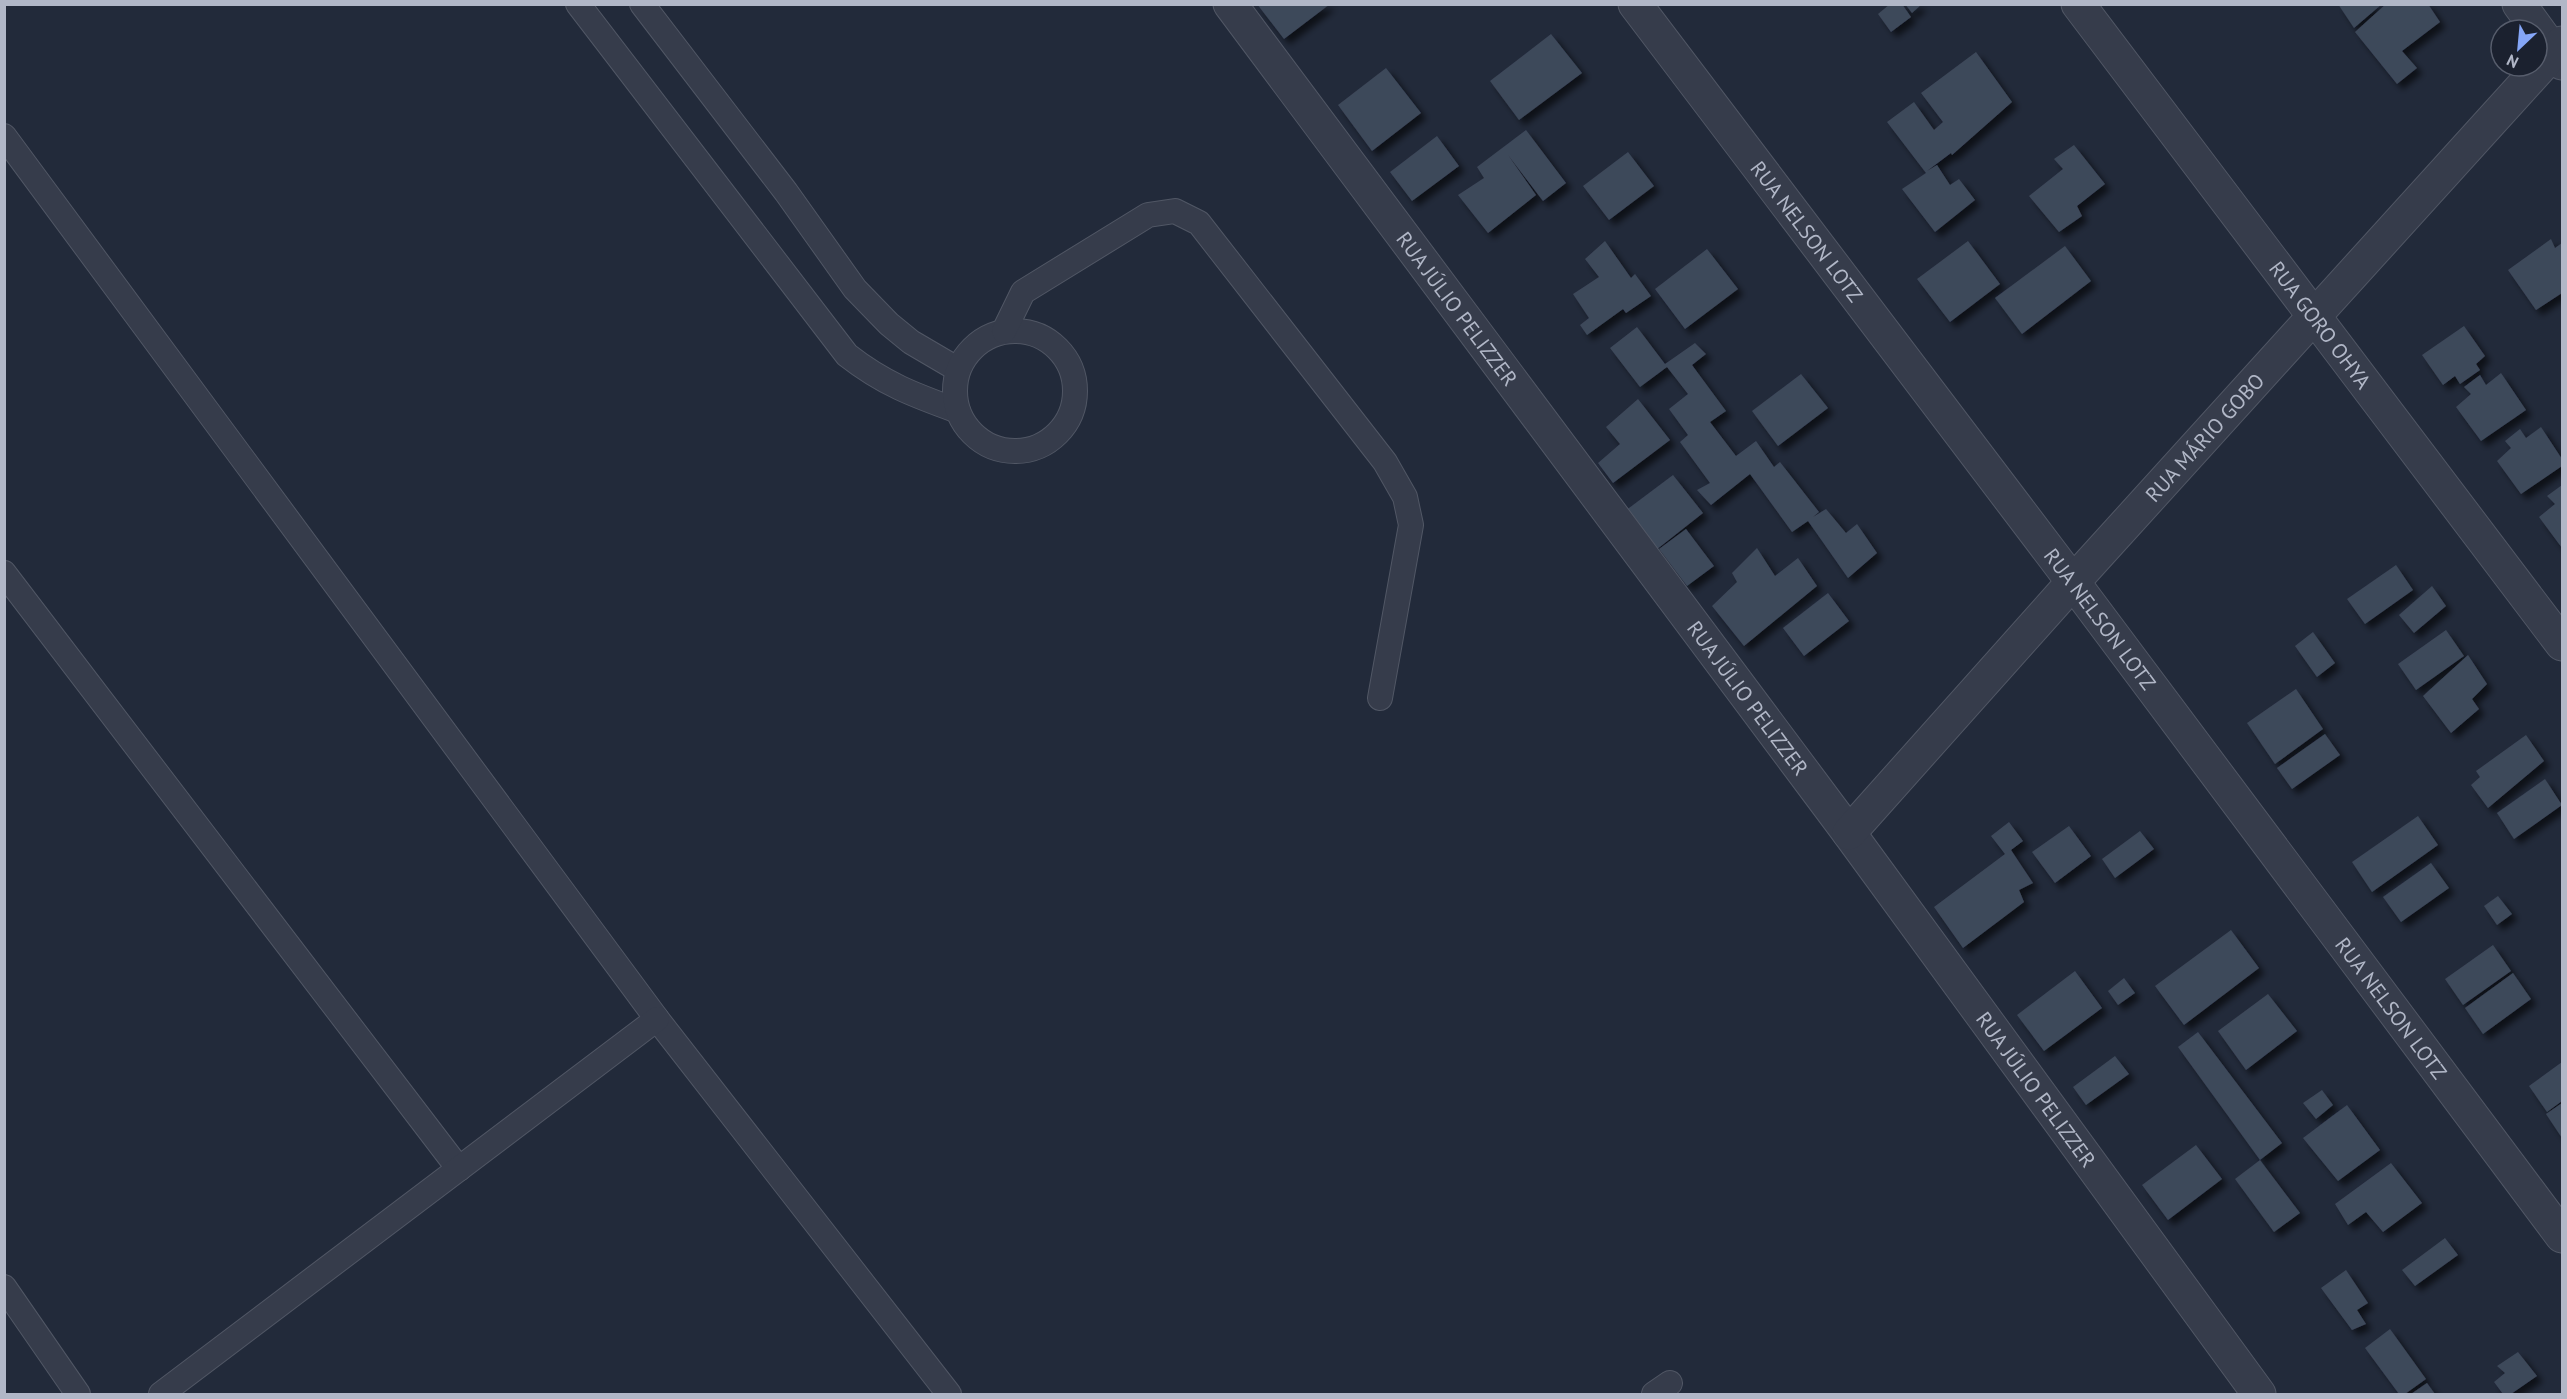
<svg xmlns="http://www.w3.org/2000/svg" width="2567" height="1399" font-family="'PT Sans',sans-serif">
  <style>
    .building { fill: #3e485a; filter: url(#shadow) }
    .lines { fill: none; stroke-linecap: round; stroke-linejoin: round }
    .service-casing { stroke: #515765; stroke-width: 26 }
    .minor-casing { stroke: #515765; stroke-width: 35 }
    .service { stroke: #363c4b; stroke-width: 24 }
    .minor { stroke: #363c4b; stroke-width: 33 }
    .labels { text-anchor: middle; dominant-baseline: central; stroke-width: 4.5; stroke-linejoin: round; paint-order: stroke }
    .street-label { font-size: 21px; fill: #b1b7c7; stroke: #1b212f }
  </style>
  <defs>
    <filter id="shadow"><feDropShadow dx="5.5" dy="5.5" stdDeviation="3" flood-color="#0009"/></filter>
  </defs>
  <rect width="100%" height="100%" fill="#222a3a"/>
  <g class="building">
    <path d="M1257,4H1330L1284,39Z"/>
    <path d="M1890,4H1902L1911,17L1891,32L1878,14Z"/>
    <path d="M1905,4H1922L1912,13Z"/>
    <path d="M2338,4H2382L2354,28Z"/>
    <path d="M2386,4H2428L2440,22L2402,51L2417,68L2397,84L2355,32Z"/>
    <path d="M1551,34L1582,73L1519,120L1490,81Z"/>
    <path d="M1976,52L2012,102L1952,155L1951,153L1927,171L1937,165L1950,185L1959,179L1975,200L1935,232L1902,189L1926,173L1887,122L1914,102L1934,130L1943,122L1921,93Z"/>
    <path d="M1386,68L1421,113L1372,151L1338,105Z"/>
    <path d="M1526,130L1566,183L1543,201L1508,155L1536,195L1488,233L1458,195L1484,178L1477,167Z"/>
    <path d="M1437,136L1459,166L1412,201L1390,172Z"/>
    <path d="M2074,145L2105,184L2077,206L2082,216L2059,232L2029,196L2063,169L2054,159Z"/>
    <path d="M1628,152L1654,186L1609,220L1583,186Z"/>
    <path d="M2551,239L2555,248L2562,243V293L2536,310L2508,270Z"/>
    <path d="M1605,241L1631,278L1635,274L1651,296L1626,313L1623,309L1587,335L1580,325L1589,318L1573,294L1599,277L1585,259Z"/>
    <path d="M1968,241L2000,284L1950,322L1917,279Z"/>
    <path d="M2065,246L2091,281L2022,334L1995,298Z"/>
    <path d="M1707,249L1738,289L1685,329L1655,289Z"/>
    <path d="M2464,326L2485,356L2476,364L2480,370L2460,384L2455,376L2443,385L2422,355Z"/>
    <path d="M1637,327L1665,364L1695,343L1706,354L1692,365L1726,411L1710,422L1736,456L1756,441L1774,467L1780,462L1819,512L1813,517L1826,509L1846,533L1857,524L1877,553L1848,578L1808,521L1792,532L1750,474L1711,505L1697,490L1710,483L1680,442L1688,435L1669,409L1688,394L1667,367L1640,387L1610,348Z"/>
    <path d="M2501,373L2526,410L2481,441L2456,407L2471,394L2464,387L2480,375L2486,385Z"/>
    <path d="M1801,374L1828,408L1778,446L1752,411Z"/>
    <path d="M1638,399L1670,440L1613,483L1598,463L1620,444L1606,427Z"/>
    <path d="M2541,427L2562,459V466L2521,494L2497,461L2511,448L2505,441L2520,429L2526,438Z"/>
    <path d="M1673,475L1703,513L1656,550L1625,511Z"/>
    <path d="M2562,485V548L2539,517L2555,504L2547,496Z"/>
    <path d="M1686,529L1714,566L1687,586L1659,549Z"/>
    <path d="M1757,548L1775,576L1798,558L1817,586L1744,646L1712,606L1737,582L1732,573Z"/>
    <path d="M2396,565L2413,590L2365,624L2347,599Z"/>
    <path d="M2432,586L2446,606L2414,633L2399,615Z"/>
    <path d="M1828,593L1849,621L1804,656L1783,628Z"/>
    <path d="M2446,630L2464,656L2416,690L2398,664Z"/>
    <path d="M2313,632L2335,663L2317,677L2295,646Z"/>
    <path d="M2468,655L2487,684L2472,699L2479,709L2451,733L2423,696Z"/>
    <path d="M2296,689L2323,729L2275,764L2247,723Z"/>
    <path d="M2325,734L2340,755L2292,789L2277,768Z"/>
    <path d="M2526,735L2544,761L2488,808L2471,785L2480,777L2476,771Z"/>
    <path d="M2545,779L2562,805L2514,839L2497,813Z"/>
    <path d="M2418,816L2438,845L2372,892L2352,862Z"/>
    <path d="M2009,822L2023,841L2011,850L2033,883L2019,890L2024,902L1963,948L1934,907L2005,854L1991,836Z"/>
    <path d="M2069,826L2091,856L2055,883L2032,852Z"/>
    <path d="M2140,831L2154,849L2115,878L2102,859Z"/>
    <path d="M2431,863L2449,888L2401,922L2383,897Z"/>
    <path d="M2498,896L2512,914L2497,925L2484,906Z"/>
    <path d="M2231,930L2259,968L2184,1025L2155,986Z"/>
    <path d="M2493,945L2511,971L2463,1005L2445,979Z"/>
    <path d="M2075,971L2102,1008L2044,1051L2017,1015Z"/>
    <path d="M2513,973L2531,999L2483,1034L2465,1008Z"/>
    <path d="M2124,978L2135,993L2118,1005L2108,991Z"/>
    <path d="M2268,994L2297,1031L2246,1070L2218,1031Z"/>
    <path d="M2198,1032L2282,1143L2260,1160L2178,1047Z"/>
    <path d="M2115,1056L2129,1074L2086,1105L2073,1087Z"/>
    <path d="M2562,1062V1101L2547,1112L2529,1086Z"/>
    <path d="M2322,1090L2333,1105L2316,1119L2303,1103Z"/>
    <path d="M2562,1103V1138L2546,1114Z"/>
    <path d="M2347,1105L2380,1150L2338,1181L2303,1138Z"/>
    <path d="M2196,1145L2222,1179L2168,1220L2142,1185Z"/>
    <path d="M2260,1160L2300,1213L2274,1232L2235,1179Z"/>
    <path d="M2391,1163L2422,1203L2383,1232L2366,1212L2348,1225L2335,1204Z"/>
    <path d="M2445,1238L2458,1255L2415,1286L2402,1270Z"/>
    <path d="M2346,1270L2368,1303L2357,1310L2366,1324L2352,1330L2321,1288Z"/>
    <path d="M2390,1329L2426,1379L2405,1394H2399L2365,1348Z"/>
    <path d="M2518,1352L2537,1376L2511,1394H2503L2494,1382L2505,1373L2497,1366Z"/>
    <path d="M2427,1383L2435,1394H2411Z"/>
  </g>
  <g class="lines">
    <g class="service-casing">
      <g id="service">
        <path d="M578,4L847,355C884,384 914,395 958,411"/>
        <path d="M642,4L786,192L855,289L889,324L911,342L957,369"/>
        <path d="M4,136L657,1019L949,1394"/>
        <circle cx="1015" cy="391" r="60"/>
        <path d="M1004,331L1023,292L1148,215L1175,211L1199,223L1385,462L1405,497L1411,525L1380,698"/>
        <path d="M4,573L459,1169"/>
        <path d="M4,1287L78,1394"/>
        <path d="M161,1394L657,1019"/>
        <path d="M1654,1394L1670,1383"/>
      </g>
    </g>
    <g class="minor-casing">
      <g id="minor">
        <path id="s1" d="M1230,4L1849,833L2259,1394"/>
        <path id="s2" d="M1635,4L2073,582L2562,1236"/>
        <path id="s3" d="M2078,4L2562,644"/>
        <path d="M2519,4L2562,63"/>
        <path id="s4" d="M1849,833L2073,582L2562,43"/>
      </g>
    </g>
    <use href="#service" class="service"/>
    <use href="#minor" class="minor"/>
  </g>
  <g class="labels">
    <g class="street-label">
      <text stroke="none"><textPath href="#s2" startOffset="285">RUA NELSON LOTZ</textPath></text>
      <text stroke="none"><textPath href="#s1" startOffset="380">RUA JÚLIO PELIZZER</textPath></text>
      <text stroke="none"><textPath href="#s3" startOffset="402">RUA GORO OHYA</textPath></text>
      <text stroke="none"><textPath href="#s4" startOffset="532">RUA MÁRIO GOBO</textPath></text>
      <text stroke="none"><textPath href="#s2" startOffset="771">RUA NELSON LOTZ</textPath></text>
      <text stroke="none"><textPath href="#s1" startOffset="866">RUA JÚLIO PELIZZER</textPath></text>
      <text stroke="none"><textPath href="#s2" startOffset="1257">RUA NELSON LOTZ</textPath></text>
      <text stroke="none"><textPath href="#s1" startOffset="1352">RUA JÚLIO PELIZZER</textPath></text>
    </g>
  </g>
  <rect width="2567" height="1399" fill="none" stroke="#b1b7c7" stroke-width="12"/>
  <g transform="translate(2519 48) rotate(206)"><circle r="28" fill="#1b212f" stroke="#575d6c" stroke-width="1.5"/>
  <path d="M0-4.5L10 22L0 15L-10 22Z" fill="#85a6f7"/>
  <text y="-9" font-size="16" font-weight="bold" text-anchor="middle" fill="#b1b7c7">N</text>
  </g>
</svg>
